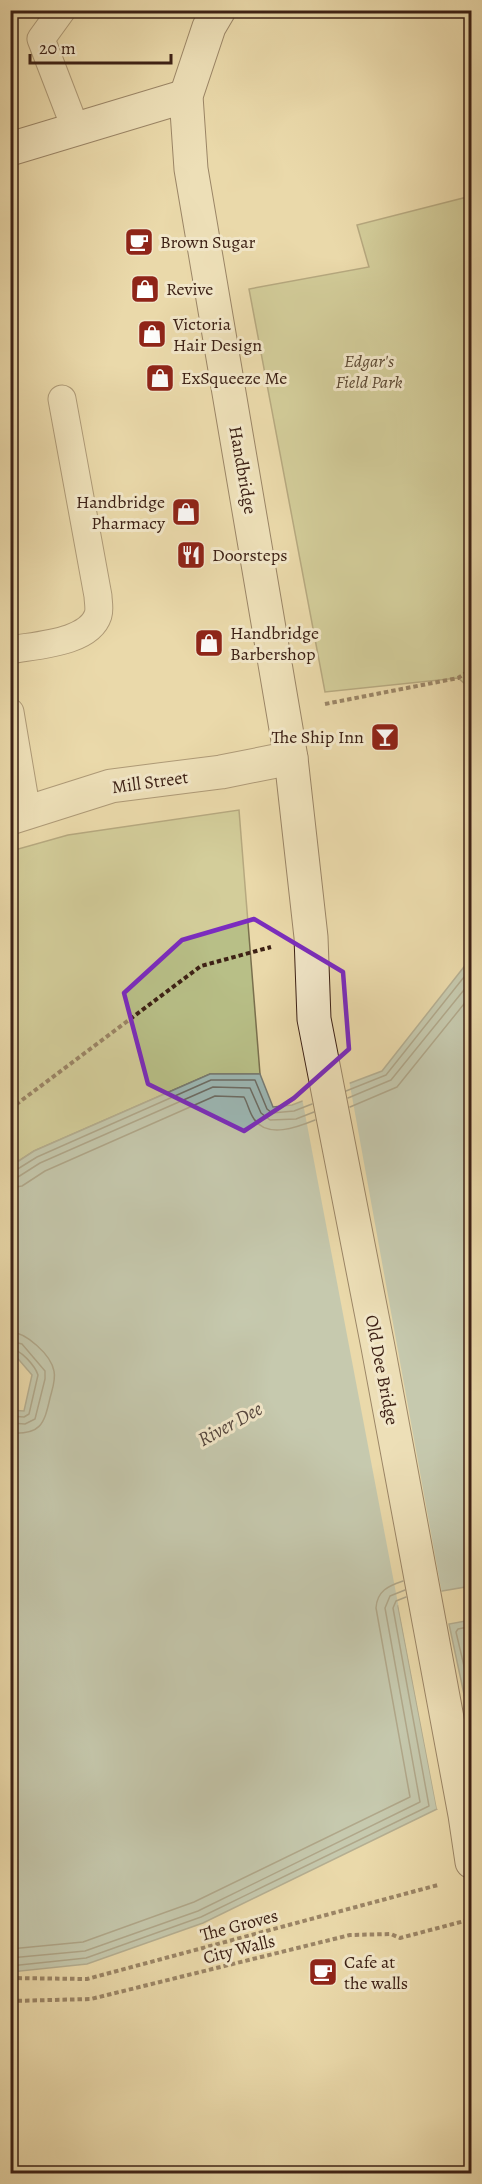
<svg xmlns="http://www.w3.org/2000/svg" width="482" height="2184" font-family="Alegreya,serif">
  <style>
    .green { fill: #b8bf87; stroke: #7a704e; stroke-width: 1.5 }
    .water { fill: #9cb7b4; stroke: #767b74; stroke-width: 1.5 }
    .pier { fill: #ead9aa }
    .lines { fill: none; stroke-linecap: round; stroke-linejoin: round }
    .shore { stroke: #6c6c64; stroke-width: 1.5 }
    .lane-casing { stroke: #684f3a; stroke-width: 29 }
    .street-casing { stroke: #684f3a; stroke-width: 35 }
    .secondary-casing { stroke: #3d2115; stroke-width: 35 }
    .path { stroke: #3d2115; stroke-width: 4; stroke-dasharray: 4.5 3; stroke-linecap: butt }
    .lane { stroke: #f1e6c8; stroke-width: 27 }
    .street { stroke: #f1e6c8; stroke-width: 33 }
    .secondary { stroke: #f1e6c8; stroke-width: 33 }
    .marked { fill: none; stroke: #7b2cbf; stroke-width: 4.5; stroke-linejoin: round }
    .labels { text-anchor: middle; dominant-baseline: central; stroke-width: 6; stroke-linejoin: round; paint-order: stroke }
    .poi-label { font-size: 18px; fill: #3d2115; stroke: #f1e6c8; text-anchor: start }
    .park-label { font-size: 18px; font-style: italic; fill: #5c4832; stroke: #f1e6c8 }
    .street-label { font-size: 18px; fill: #3d2115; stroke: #f1e6c8 }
    .water-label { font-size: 20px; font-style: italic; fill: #55463d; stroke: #f1e6c8 }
  </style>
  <rect width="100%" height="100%" fill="#ead9aa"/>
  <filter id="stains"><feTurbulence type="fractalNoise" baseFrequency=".00333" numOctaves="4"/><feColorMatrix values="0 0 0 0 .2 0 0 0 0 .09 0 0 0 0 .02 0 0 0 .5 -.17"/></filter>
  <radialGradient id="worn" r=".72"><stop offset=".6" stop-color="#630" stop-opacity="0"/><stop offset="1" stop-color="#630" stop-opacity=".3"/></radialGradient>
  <g class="green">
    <path d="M471,196V689L458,678L325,692L249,289L369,267L357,225Z"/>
    <path d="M239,810L260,1074H210L34,1151L11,1166V851L68,835Z"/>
  </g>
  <g class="water">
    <path d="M471,958V1586L442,1591L398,1606L437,1809L203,1923L87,1964L11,1972L10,1410L24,1411L32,1375L14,1354L11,1355V1166L34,1151L210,1074H260L273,1107L292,1105L382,1071Z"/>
    <path d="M471,1620H472L471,1727L449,1624Z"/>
  </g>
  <path class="pier" d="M349,1080L442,1594L402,1608L440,1808L437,1809L302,1098Z"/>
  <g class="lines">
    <g class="shore">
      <path d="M346,1091L386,1075L472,967"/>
      <path d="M348,1098L391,1080L472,980"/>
      <path d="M350,1107L397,1087L472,994"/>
      <path d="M10,1171L16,1170L37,1157L211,1080H255L267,1109L272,1113L294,1111L312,1104"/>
      <path d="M10,1179L18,1177L40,1163L213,1087L250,1088L261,1113L270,1120L296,1119L314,1112"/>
      <path d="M10,1188L22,1186L45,1171L215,1096L244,1097C248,1104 249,1112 254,1119C267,1139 298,1127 315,1120"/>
      <path d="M10,1332C26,1332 51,1355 54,1371C56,1380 52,1390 50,1398C44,1425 40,1435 10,1433"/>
      <path d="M10,1341L22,1344L45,1371V1379L35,1419L25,1424L10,1423"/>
      <path d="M10,1349C21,1349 35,1366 38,1375L29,1414L24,1417L10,1416"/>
      <path d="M472,1626L458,1629L456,1632L472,1700"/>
      <path d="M10,1949L83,1942L194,1902L410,1797L376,1608C377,1591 388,1586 403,1581"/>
      <path d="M10,1958L85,1951L198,1911L420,1802L385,1608L390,1596L405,1590"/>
      <path d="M10,1966L86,1958L201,1917L429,1806L393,1608L396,1601L406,1597"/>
    </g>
    <g class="lane-casing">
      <g id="lane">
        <path d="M62,10L41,39L76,130"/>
        <path d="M10,650C36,645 89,643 98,615C100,609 98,601 98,596L62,399"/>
        <path d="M10,712L27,813"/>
      </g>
    </g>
    <g class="street-casing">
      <path id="street" d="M10,818L111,786L221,772L291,758"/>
    </g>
    <g class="secondary-casing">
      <g id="secondary">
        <path d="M219,10L209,27L186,96L191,169L291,758L311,937L314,1019L378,1347L465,1815L472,1862"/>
        <path d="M10,149L186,96"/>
      </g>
    </g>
    <g class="path">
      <path d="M325,704L458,678L472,669"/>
      <path d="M10,1109L201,966L271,947"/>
      <path d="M10,1978L87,1979L438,1885"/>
      <path d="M10,2001L91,1999L350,1935L391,1934L400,1938L472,1919"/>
    </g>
    <use href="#lane" class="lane"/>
    <use href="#street" class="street"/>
    <use href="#secondary" class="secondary"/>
  </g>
  <path d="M0 0H482V2184H0ZM254,919L343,972L349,1049L294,1098L244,1131L148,1084L124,993L182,940Z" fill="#ead9aa" fill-opacity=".55" fill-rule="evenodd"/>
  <path class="marked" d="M254,919L343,972L349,1049L294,1098L244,1131L148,1084L124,993L182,940Z"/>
  <defs>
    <g id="cafe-square" transform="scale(1.5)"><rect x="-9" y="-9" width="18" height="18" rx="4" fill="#8f2418" stroke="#f1e6c8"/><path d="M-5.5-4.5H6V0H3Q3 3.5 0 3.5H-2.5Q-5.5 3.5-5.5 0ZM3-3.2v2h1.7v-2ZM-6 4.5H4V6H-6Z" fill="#fff"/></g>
    <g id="shop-square" transform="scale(1.5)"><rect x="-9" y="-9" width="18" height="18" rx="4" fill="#8f2418" stroke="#f1e6c8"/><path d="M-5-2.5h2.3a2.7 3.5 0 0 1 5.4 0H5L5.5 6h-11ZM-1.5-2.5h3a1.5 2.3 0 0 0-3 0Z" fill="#fff"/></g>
    <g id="restaurant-square" transform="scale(1.5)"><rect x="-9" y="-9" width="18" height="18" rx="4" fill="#8f2418" stroke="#f1e6c8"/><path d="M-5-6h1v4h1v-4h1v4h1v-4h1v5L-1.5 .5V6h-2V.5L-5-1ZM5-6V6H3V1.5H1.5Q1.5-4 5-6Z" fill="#fff"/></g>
    <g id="bar-square" transform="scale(1.5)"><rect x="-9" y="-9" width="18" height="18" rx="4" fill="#8f2418" stroke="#f1e6c8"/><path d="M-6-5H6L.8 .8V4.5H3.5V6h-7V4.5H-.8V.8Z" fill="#fff"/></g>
  </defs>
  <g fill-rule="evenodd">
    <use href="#cafe-square" x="139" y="242"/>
    <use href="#shop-square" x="145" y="289"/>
    <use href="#shop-square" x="152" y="334"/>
    <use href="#shop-square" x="160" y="378"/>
    <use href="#shop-square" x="186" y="512"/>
    <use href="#restaurant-square" x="191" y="555"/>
    <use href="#shop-square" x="209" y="643"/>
    <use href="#bar-square" x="385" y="737"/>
    <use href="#cafe-square" x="323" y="1972"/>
  </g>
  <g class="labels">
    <g class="poi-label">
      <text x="160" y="242">Brown Sugar</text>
      <text x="166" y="289">Revive</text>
      <text x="173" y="324">Victoria<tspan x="173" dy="21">Hair Design</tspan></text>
      <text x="181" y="378">ExSqueeze Me</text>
      <text x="165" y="502" text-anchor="end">Handbridge<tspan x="165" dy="21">Pharmacy</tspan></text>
      <text x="212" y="555">Doorsteps</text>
      <text x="230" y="633">Handbridge<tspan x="230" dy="21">Barbershop</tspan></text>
      <text x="364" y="737" text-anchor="end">The Ship Inn</text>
      <text x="344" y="1962">Cafe at<tspan x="344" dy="21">the walls</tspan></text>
    </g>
    <g class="park-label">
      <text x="369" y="361">Edgar's<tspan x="369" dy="21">Field Park</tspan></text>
    </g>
    <g class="street-label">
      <text transform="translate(243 470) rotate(80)">Handbridge</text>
      <text transform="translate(150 782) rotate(-8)">Mill Street</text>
      <text transform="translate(382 1370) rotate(79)">Old Dee Bridge</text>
      <text transform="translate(239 1925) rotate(-15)">The Groves</text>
      <text transform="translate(239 1949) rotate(-14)">City Walls</text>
    </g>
    <g class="water-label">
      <text transform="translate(230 1424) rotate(-29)">River Dee</text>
    </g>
  </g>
  <rect width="482" height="2184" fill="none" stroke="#ead9aa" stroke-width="36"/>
  <rect x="12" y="12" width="458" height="2160" fill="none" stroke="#3d2115" stroke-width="3"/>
  <rect x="18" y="18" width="446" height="2148" fill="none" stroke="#3d2115" stroke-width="1.5"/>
  <path d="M30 54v9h141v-9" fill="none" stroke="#3d2115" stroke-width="3"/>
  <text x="39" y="54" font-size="18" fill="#3d2115" stroke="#f1e6c8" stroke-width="4.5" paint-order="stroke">20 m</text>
  <rect width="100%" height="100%" filter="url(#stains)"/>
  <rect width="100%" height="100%" fill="url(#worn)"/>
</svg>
